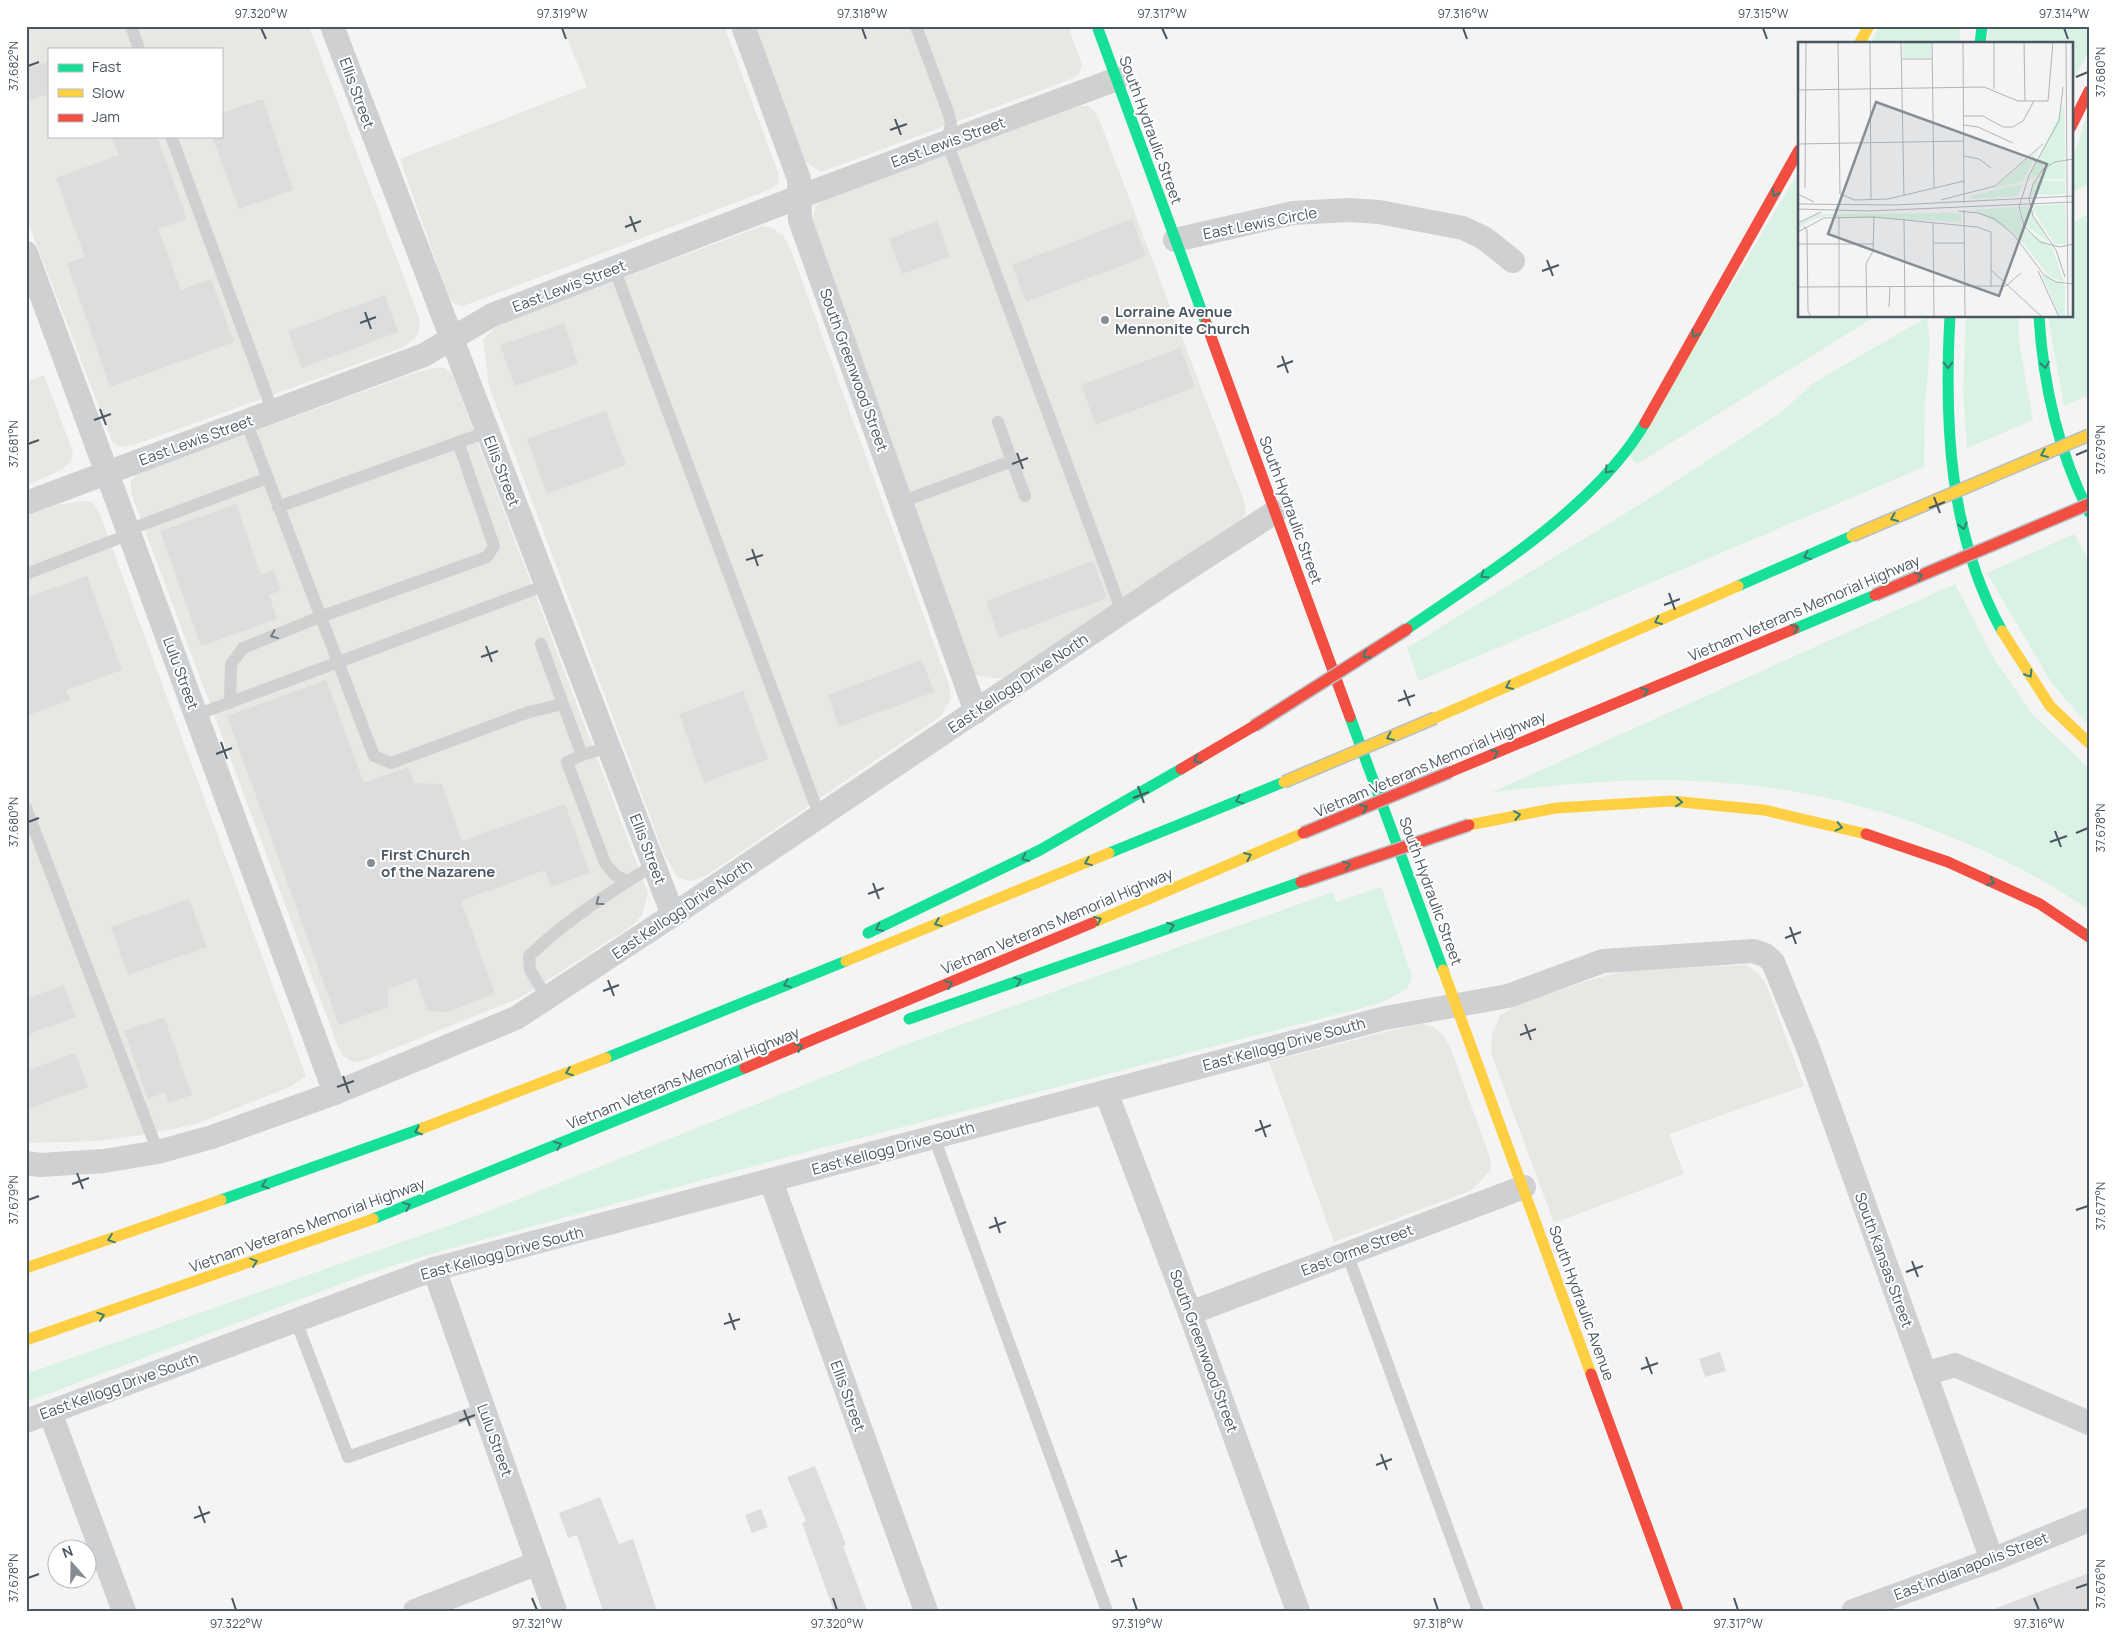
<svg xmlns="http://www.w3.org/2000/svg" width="2115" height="1637" font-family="Manrope,sans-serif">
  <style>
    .commercial { fill: #e8e7e3; fill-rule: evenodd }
    .green { fill: #d9f2e3 }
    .building { fill: #ddddde }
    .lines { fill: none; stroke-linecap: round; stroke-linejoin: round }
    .lane { stroke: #ced0d2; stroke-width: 12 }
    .street { stroke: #ced0d2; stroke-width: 24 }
    .fast { stroke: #16e098; stroke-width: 11 }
    .slow { stroke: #ffcf43; stroke-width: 11 }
    .jam { stroke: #f24e42; stroke-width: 11 }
    .slow-bridge-casing { stroke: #b9bec3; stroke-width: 14; stroke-linecap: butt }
    .jam-bridge-casing { stroke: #b9bec3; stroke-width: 14; stroke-linecap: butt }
    .slow-bridge { stroke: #ffcf43; stroke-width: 11 }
    .jam-bridge { stroke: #f24e42; stroke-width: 11 }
    .oneway { stroke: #3a7f72 }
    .oneway2 { stroke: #727b83 }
    .ticks { fill: none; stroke: #4a5661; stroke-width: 2 }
    .poi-dot { fill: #868d94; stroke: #fff; stroke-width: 2 }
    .labels { text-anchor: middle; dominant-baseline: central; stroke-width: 4; stroke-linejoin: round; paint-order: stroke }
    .street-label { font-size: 15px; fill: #4a5661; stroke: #fff }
    .poi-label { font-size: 15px; font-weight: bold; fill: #4a5661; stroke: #fff; text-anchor: start }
    .inset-road { fill: none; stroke: #b0b5b9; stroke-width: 1 }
    .view { fill: #868d94; fill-opacity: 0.15; stroke: #868d94; stroke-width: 2.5 }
    .inset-edge { fill: none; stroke: #4a5661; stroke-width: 2.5 }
    .neatline { fill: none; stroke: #4a5661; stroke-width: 2 }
    .ticks-label { font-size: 12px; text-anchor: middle; fill: #4a5661 }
  </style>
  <rect width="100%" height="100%" fill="#f4f4f4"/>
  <g class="commercial">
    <path d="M26,26H309L420,320L419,331L415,338L404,347L134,445L121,447L113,443L26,217ZM49,49H221V136H49Z"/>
    <path d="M562,26H724L779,175L778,183L771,189L463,306L455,304L449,298L400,159L587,87Z"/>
    <path d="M755,26H1068L1082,65L1079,74L1071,79L821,172L805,161Z"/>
    <path d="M1080,106H1089L1096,113L1101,124L1244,501L1246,514L1239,522L1002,678H990L976,675L969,666L815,242L812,218L816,205L827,199Z"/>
    <path d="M762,226L772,228L783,235L789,245L949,685L951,699L941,716L707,875L691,881L678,878L664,854L489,386L483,339L498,325Z"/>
    <path d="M433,368H445L452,374L648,893L642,915L633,925L520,998L363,1061L353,1062L344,1057L339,1049L131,493V481L138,474L414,373Z"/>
    <path d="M44,375L73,452L71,461L63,469L26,486V382Z"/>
    <path d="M82,501L92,502L99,512L306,1076L290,1087L196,1124L142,1135L97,1141L26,1143V516L57,505Z"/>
    <path d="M1746,965L1758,973L1766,984L1804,1086L1669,1134L1684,1174L1554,1223L1491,1053L1492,1034L1500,1016L1516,1005L1597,978L1631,970Z"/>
    <path d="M1421,1023L1433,1027L1443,1035L1451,1049L1491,1161L1490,1171L1472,1190L1334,1242L1269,1062Z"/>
  </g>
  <g class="green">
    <path d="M1880,26H1961L1959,44H1870Z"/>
    <path d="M1989,26H2089V52L2071,84V44H1987Z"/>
    <path d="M2089,108V184L2071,193V165Z"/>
    <path d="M1799,171V316H1876L1637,464L1630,456Z"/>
    <path d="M2089,213V395L2064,406L2048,316H2071V224Z"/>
    <path d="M1966,316H2018L2019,342L2033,420L1967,448L1963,390Z"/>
    <path d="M1927,317L1930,345L1925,404L1924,467L1419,681L1407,648L1642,503L1779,414L1815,382Z"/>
    <path d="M2074,534L2089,560V726L2051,682L1987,573Z"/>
    <path d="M1955,584L1994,659L2033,715L2089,768V910C2071,898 2053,886 2034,876C1953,832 1860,800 1770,788C1677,774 1582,781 1490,793Z"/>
    <path d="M1381,887L1412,976L1408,988L1381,1003L787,1157L434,1253L373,1272L26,1402V1374L476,1216L904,1045L1333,892L1336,902Z"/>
  </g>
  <g class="building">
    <path d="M49,61V94L26,102V69Z"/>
    <path d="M263,99L293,190L239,209L212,136H221V113Z"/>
    <path d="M112,136H157L187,219L158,229L181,290L211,279L234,342L110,387L67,263L85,257L56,178L119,155Z"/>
    <path d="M1132,219L1146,256L1026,302L1012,265Z"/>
    <path d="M937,221L950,257L902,274L889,239Z"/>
    <path d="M385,295L398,332L302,368L288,331Z"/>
    <path d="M564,323L578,364L515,386L500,345Z"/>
    <path d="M1180,348L1195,387L1096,425L1081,385Z"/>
    <path d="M606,411L626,465L547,494L527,439Z"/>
    <path d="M236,504L261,575L274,570L281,590L269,595L277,619L201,646L160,531Z"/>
    <path d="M1093,561L1107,598L999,638L986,601Z"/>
    <path d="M87,576L122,670L66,690L70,700L26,716V598Z"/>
    <path d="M922,660L934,692L839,727L828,695Z"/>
    <path d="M326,680L364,783L408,767L414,783L442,784L462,841L565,804L590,873L551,887L545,870L461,901L495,994L448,1012L428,1011L416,979L388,989V1007L339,1025L227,716Z"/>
    <path d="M743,691L768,759L704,783L679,714Z"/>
    <path d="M189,899L207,947L128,975L111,927Z"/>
    <path d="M64,985L76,1017L26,1035V999Z"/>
    <path d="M164,1017L192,1095L169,1103L165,1092L148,1099L124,1031Z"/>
    <path d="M75,1053L88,1087L26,1110V1071Z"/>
    <path d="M1720,1352L1726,1371L1705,1377L1699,1359Z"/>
    <path d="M815,1466L846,1545L843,1546L867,1611H834L802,1523L806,1521L787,1477Z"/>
    <path d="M600,1497L619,1544L633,1539L657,1611H603L577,1535L568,1538L559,1513Z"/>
    <path d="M761,1509L768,1527L752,1533L745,1515Z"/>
    <path d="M2089,1573V1611H1994V1609Z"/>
  </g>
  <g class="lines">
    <g class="lane">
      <path d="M131,26L139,49"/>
      <path d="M916,26L948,112L951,123L947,142L1122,612"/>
      <path d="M171,136L273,412"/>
      <path d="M614,268L820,817"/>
      <path d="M246,421L374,756L391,763L529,712L563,704L582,755L609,747"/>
      <path d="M1012,461L1025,496"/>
      <path d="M901,502L1012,461L998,422"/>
      <path d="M278,507L487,432"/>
      <path d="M128,530L268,478"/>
      <path d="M26,574L130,534"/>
      <path d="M541,644L563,704"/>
      <path d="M230,703L231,664L243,648L320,617L487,557L494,546L458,442"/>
      <path d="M196,715L546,585"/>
      <path d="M582,755L567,762L605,863L615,875L627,881"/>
      <path d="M26,808L158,1152"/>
      <path d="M547,998L530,970L529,956C565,921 611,891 654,865"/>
      <path d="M934,1137L1107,1611"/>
      <path d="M1347,1253L1478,1611"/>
      <path d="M296,1321L348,1457L483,1409"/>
    </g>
    <g class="street">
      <path d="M332,26L673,915"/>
      <path d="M743,26L799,179L800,220L976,712"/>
      <path d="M1175,240L1293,213L1349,210L1379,212L1463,228L1484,238L1513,261"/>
      <path d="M26,253L335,1093"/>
      <path d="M26,503L424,355L492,315L799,197L1117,79"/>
      <path d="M1106,1092L1190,1313L1298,1611"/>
      <path d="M26,1163L40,1165L104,1161L158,1152L212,1137L335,1093L516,1018L673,915L1170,580L1275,512"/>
      <path d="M771,1181L926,1611"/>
      <path d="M434,1269L555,1611"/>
      <path d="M1190,1313L1524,1187"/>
      <path d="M1925,1374L1955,1365L2089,1423"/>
      <path d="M50,1412L124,1611"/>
      <path d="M26,1421L434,1269L1385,1018L1508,996L1603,961L1753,951L1765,955L1773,962L1808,1048L1992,1560"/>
      <path d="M415,1611L538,1563"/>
      <path d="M1853,1611L1992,1560L2089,1520"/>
    </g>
    <g class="fast">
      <path d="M1097,26L1206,323"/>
      <path d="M1980,44L1982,26"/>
      <path d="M1950,316C1944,424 1949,535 2002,631"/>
      <path d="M2039,316C2043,384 2058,451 2089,512"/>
      <path d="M1738,586L1852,536"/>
      <path d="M1407,629C1486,574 1596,507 1645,423"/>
      <path d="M1794,629L1875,595"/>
      <path d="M1350,717L1443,970"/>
      <path d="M1109,853L1284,782"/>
      <path d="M868,933L1040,850L1181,769"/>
      <path d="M909,1019L1301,882"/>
      <path d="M606,1058L846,961"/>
      <path d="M221,1200L423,1128"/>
      <path d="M373,1219L745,1068"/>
    </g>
    <g class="slow">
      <path d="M1859,44L1869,26"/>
      <path d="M2002,631L2050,706L2089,743"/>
      <path d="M1435,718L1738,586"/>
      <path d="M1469,825L1556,808L1671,801L1764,810L1866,834"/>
      <path d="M1092,923L1303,833"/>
      <path d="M846,961L1109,853"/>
      <path d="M1443,970L1591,1374"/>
      <path d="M423,1128L606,1058"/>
      <path d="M26,1268L221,1200"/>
      <path d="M26,1340L373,1219"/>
    </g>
    <g class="jam">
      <path d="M2071,127L2089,91"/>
      <path d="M1206,323L1350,717"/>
      <path d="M1645,423L1799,150"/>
      <path d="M1181,769L1254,726"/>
      <path d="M1450,772L1794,629"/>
      <path d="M1866,834L1948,862L2040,904L2089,937"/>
      <path d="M745,1068L1092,923"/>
      <path d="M1591,1374L1678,1611"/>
    </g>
    <g class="slow-bridge-casing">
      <g id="slow-bridge">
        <path d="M1852,536L2089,435"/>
        <path d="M1284,782L1435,718"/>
      </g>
    </g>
    <g class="jam-bridge-casing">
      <g id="jam-bridge">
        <path d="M1875,595L2089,504"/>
        <path d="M1254,726L1407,629"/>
        <path d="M1303,833L1450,772"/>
        <path d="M1301,882L1469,825"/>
      </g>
    </g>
    <use href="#slow-bridge" class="slow-bridge"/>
    <use href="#jam-bridge" class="jam-bridge"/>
  </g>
  <defs><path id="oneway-chevron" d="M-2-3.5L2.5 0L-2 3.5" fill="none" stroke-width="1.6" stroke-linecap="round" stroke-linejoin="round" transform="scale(1.25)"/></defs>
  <g class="oneway">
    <use href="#oneway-chevron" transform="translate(1775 193) rotate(119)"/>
    <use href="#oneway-chevron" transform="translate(1695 334) rotate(119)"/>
    <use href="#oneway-chevron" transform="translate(1948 365) rotate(89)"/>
    <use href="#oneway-chevron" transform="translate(2045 365) rotate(80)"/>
    <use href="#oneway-chevron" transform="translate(2044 454) rotate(157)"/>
    <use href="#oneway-chevron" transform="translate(1608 470) rotate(133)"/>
    <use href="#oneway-chevron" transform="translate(1894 518) rotate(157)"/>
    <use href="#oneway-chevron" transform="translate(1963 526) rotate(75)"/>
    <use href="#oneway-chevron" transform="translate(1807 556) rotate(156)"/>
    <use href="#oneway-chevron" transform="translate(1484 575) rotate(145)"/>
    <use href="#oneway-chevron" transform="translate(1919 576) rotate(-23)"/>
    <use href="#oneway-chevron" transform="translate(1658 621) rotate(156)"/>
    <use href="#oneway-chevron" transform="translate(1795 628) rotate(-23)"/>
    <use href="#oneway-chevron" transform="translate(1366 655) rotate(148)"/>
    <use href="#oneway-chevron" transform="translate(2029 674) rotate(57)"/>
    <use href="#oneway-chevron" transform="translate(1509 686) rotate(156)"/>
    <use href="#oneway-chevron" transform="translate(1645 691) rotate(-23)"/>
    <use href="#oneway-chevron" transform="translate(1390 737) rotate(157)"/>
    <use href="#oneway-chevron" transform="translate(1495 753) rotate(-23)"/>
    <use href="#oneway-chevron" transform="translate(1197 760) rotate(149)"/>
    <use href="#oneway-chevron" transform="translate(1239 800) rotate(158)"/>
    <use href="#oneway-chevron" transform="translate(1679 802) rotate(5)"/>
    <use href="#oneway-chevron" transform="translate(1364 808) rotate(-23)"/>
    <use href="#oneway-chevron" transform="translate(1517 815) rotate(-11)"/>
    <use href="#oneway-chevron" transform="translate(1839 827) rotate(13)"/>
    <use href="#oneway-chevron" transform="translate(1248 856) rotate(-23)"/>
    <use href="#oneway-chevron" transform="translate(1025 858) rotate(154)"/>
    <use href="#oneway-chevron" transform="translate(1088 862) rotate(158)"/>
    <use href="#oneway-chevron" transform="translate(1347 865) rotate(-19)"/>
    <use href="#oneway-chevron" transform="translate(1991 882) rotate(25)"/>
    <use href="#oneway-chevron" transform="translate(1098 920) rotate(-23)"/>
    <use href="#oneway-chevron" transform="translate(938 923) rotate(158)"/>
    <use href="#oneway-chevron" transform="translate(1171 926) rotate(-20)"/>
    <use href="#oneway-chevron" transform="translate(879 928) rotate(154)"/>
    <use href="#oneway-chevron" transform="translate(1018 981) rotate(-19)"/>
    <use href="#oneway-chevron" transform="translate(787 984) rotate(158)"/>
    <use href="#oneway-chevron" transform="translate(949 984) rotate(-23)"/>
    <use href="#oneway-chevron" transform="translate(799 1047) rotate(-22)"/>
    <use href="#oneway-chevron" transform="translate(569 1072) rotate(159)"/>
    <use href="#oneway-chevron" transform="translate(418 1131) rotate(159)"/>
    <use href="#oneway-chevron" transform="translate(558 1145) rotate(-22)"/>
    <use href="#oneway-chevron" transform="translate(265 1185) rotate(161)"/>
    <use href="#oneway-chevron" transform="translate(407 1206) rotate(-22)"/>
    <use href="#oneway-chevron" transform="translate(111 1239) rotate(161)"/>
    <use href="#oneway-chevron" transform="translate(254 1262) rotate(-19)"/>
    <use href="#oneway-chevron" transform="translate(101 1316) rotate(-19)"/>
  </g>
  <g class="oneway2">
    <use href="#oneway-chevron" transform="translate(274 635) rotate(158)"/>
    <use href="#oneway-chevron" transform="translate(599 902) rotate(144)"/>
  </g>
  <path class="ticks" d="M261,28L266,39M562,28L566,39M862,28L866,39M1162,28L1167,39M1463,28L1467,39M1763,28L1767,39M2064,28L2068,39M28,66L39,62M2076,77L2088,72M895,119L901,135M890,130L907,124M630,216L636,232M625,227L641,221M1547,260L1553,276M1542,271L1559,265M365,312L371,329M360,323L376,317M1282,356L1288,373M1277,367L1293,361M100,409L106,425M94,420L111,414M28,444L39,440M1017,453L1023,469M2076,455L2088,450M1012,464L1028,458M1934,497L1940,513M1929,508L1945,502M752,549L758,566M746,560L763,555M1669,593L1675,610M1664,605L1680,599M486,646L492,662M481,657L498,651M1404,690L1410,706M1398,701L1415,695M221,742L227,759M216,754L232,748M1138,786L1144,803M1133,798L1149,792M28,822L39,818M2055,831L2061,847M2076,833L2088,828M2050,842L2067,836M873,883L879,899M868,894L884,888M1790,927L1796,944M1785,938L1801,932M608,980L614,996M603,991L619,985M1525,1024L1531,1040M1520,1035L1536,1029M343,1076L349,1093M337,1087L354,1081M1260,1120L1266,1137M1255,1131L1271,1125M77,1173L83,1189M72,1184L89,1178M28,1200L39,1196M2076,1210L2088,1206M995,1217L1000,1233M989,1228L1006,1222M1912,1261L1918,1277M1906,1272L1923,1266M729,1313L735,1330M724,1324L740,1319M1646,1357L1652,1374M1641,1369L1658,1363M464,1410L470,1426M459,1421L475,1415M1381,1454L1387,1470M1376,1465L1392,1459M199,1506L205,1523M194,1518L210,1512M1116,1550L1122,1567M1111,1562L1127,1556M28,1578L39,1574M2076,1588L2088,1584M232,1598L236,1610M532,1598L537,1610M833,1598L837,1610M1133,1598L1137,1610M1434,1598L1438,1610M1734,1598L1738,1610M2034,1598L2039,1610"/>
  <g class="poi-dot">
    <circle cx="1105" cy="320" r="5"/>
    <circle cx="371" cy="863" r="5"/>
  </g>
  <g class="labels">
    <g class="street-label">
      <text transform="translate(357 93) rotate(70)">Ellis Street</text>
      <text transform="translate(1151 130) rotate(70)">South Hydraulic Street</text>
      <text transform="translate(948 142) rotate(-20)">East Lewis Street</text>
      <text transform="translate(1260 223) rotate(-11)">East Lewis Circle</text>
      <text transform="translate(569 286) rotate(-21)">East Lewis Street</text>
      <text transform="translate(854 370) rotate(70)">South Greenwood Street</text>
      <text transform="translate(196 440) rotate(-20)">East Lewis Street</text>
      <text transform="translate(502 471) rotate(69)">Ellis Street</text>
      <text transform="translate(1291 510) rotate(70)">South Hydraulic Street</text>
      <text transform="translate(1804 608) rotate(-23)">Vietnam Veterans Memorial Highway</text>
      <text transform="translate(181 673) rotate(70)">Lulu Street</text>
      <text transform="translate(1018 683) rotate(-34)">East Kellogg Drive North</text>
      <text transform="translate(1430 764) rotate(-23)">Vietnam Veterans Memorial Highway</text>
      <text transform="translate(648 849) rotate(69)">Ellis Street</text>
      <text transform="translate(1431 891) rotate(70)">South Hydraulic Street</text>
      <text transform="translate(682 909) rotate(-34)">East Kellogg Drive North</text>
      <text transform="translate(1057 921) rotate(-23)">Vietnam Veterans Memorial Highway</text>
      <text transform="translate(1284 1044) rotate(-15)">East Kellogg Drive South</text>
      <text transform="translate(683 1078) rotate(-22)">Vietnam Veterans Memorial Highway</text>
      <text transform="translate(893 1148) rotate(-15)">East Kellogg Drive South</text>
      <text transform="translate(307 1225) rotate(-20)">Vietnam Veterans Memorial Highway</text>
      <text transform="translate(1357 1250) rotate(-21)">East Orme Street</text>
      <text transform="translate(502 1253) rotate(-15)">East Kellogg Drive South</text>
      <text transform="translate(1884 1260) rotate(70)">South Kansas Street</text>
      <text transform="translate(1582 1303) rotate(70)">South Hydraulic Avenue</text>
      <text transform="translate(1204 1351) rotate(70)">South Greenwood Street</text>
      <text transform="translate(119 1386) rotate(-20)">East Kellogg Drive South</text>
      <text transform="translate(848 1396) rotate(70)">Ellis Street</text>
      <text transform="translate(495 1440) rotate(70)">Lulu Street</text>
      <text transform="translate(1971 1566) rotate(-21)">East Indianapolis Street</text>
    </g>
    <g class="poi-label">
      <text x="1115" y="311">Lorraine Avenue<tspan x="1115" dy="17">Mennonite Church</tspan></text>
      <text x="381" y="854">First Church<tspan x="381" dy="17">of the Nazarene</tspan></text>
    </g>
  </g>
  <g transform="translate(1798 42)">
    <rect width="275" height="275" fill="#f4f4f4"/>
    <path d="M105,0H133V16H105ZM266,63L267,116L229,139ZM241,107L225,139L197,146ZM267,119V137H239L250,124ZM250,138L267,140V152L233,153L237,139ZM224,142L220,154L173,157V154ZM267,162L268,202H256L233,164ZM230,164L251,201L226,182L222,165ZM219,165L226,187L254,205L266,240L251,234L217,191L175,168ZM21,172L159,171L163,172V180L29,174L11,179L0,187V182ZM244,233L267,243V275H262Z" fill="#d9f2e3"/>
    <path class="inset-road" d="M40,0L42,152L57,158L90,157L166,139M72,0L73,158M103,0L106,154M134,0L136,146M165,0L166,161M196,0V47M226,0L227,59M268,0L270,275M104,17H134M265,45L261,79L231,133L221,165L226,184L242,200L262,205L275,202M0,48L186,45L220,59H250L255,0M166,74H185L205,85H215L225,79L236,59M166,83L180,85L215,101M0,102L166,99M166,114L181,117L193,126M7,146L8,0M0,152L16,160M143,158L197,144L245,102M0,162L97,163L275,154M0,167L71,169L275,160M166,168L167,275M160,169L180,171L197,177L216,193L246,233L258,240L275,242M41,175V275M106,178L107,275M0,181L23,170M135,181L136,275M6,184L9,188L10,269L13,275M0,190L26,176L76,175L179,185L193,190V245M136,201H166M0,202H76M193,228L244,275M240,229L261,275M267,235L258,208L235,174L231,157L235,142L245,127L257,120L275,117M0,245L208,244L223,231M91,265L92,245M69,275L68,222L75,209L76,175"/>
    <path class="view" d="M78,60L249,122L201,254L30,192Z"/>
    <rect width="275" height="275" class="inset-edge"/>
  </g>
  <rect width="2115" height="1637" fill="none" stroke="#ffffff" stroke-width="55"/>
  <rect x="48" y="48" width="175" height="90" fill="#ffffff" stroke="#b7bbc0"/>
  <rect x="58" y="64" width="25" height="8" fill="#16e098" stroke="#b7bbc0"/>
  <text x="92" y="72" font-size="15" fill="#4a5661">Fast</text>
  <rect x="58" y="89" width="25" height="8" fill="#ffcf43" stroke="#b7bbc0"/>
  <text x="92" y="98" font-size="15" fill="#4a5661">Slow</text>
  <rect x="58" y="114" width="25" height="8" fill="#f24e42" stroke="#b7bbc0"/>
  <text x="92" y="122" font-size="15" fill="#4a5661">Jam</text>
  <g transform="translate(72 1564) rotate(340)"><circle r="24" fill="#ffffff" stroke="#b7bbc0"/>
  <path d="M0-4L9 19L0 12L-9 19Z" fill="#868d94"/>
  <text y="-8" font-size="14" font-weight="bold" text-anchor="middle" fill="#4a5661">N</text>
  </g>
  <rect x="28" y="28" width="2060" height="1582" class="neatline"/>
  <g class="ticks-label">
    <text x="261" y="18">97.320°W</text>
    <text x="562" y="18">97.319°W</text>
    <text x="862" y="18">97.318°W</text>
    <text x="1162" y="18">97.317°W</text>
    <text x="1463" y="18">97.316°W</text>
    <text x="1763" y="18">97.315°W</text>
    <text x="2064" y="18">97.314°W</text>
    <text transform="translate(14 66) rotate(-90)" y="4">37.682°N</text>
    <text transform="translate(2101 72) rotate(-90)" y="4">37.680°N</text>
    <text transform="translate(14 444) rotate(-90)" y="4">37.681°N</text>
    <text transform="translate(2101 450) rotate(-90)" y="4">37.679°N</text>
    <text transform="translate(14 822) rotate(-90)" y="4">37.680°N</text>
    <text transform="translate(2101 828) rotate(-90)" y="4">37.678°N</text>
    <text transform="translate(14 1200) rotate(-90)" y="4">37.679°N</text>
    <text transform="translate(2101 1206) rotate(-90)" y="4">37.677°N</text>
    <text transform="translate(14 1578) rotate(-90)" y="4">37.678°N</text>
    <text transform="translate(2101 1584) rotate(-90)" y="4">37.676°N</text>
    <text x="236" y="1628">97.322°W</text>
    <text x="537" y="1628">97.321°W</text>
    <text x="837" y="1628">97.320°W</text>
    <text x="1137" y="1628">97.319°W</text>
    <text x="1438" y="1628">97.318°W</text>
    <text x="1738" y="1628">97.317°W</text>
    <text x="2039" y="1628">97.316°W</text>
  </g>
</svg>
